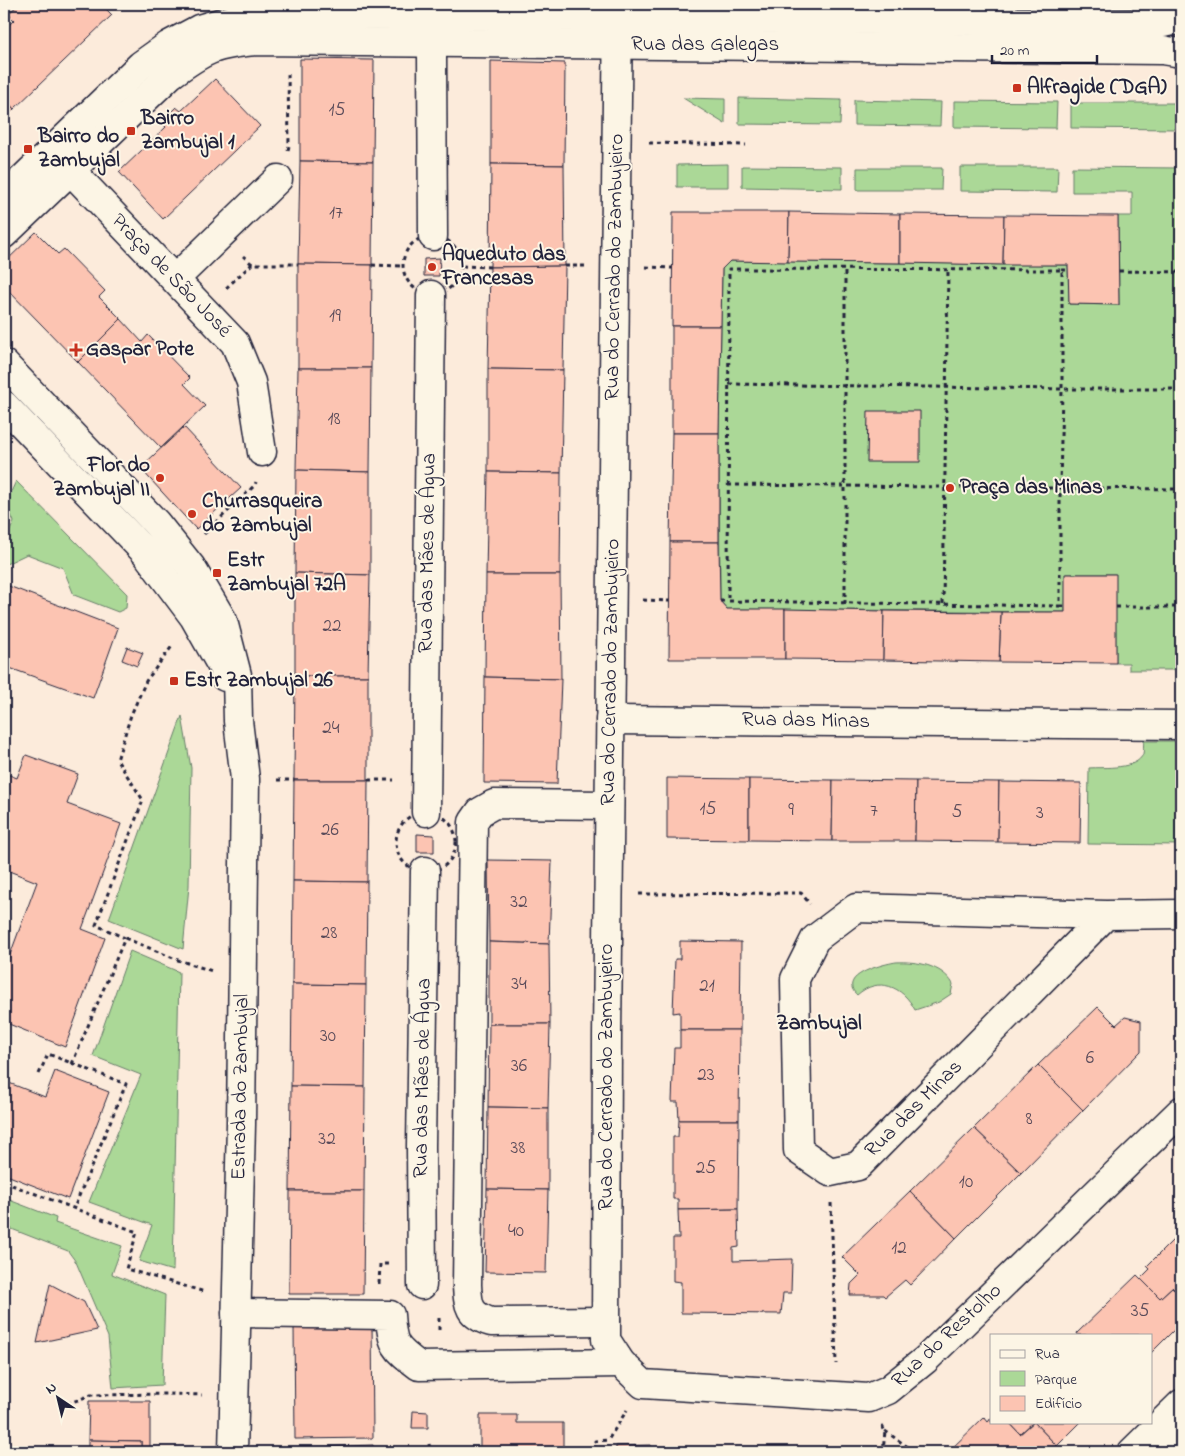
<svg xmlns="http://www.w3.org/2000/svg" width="1185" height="1456" font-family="'Indie Flower',sans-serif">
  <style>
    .green { fill: #abd897; stroke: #667d69 }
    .building { fill: #fcc4b2; stroke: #22223b }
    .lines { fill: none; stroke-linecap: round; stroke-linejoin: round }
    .minor-casing { stroke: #22223b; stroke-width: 31 }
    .path { stroke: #22223b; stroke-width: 3; stroke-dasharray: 4 4; stroke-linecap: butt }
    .minor { stroke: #fcf5e5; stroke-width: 28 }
    .poi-dot { fill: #c8321e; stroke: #fcf5e5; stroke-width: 2 }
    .labels { text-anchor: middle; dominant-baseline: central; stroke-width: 4; stroke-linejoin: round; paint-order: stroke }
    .number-label { font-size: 19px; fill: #584a59 }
    .street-label { font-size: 21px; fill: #22223b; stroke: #fcf5e5 }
    .poi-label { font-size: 21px; font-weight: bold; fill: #22223b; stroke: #fcf5e5; text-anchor: start }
    .neighbourhood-label { font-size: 22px; font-weight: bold; fill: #22223b; stroke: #fcf5e5 }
  </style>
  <rect width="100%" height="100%" fill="#fcebdb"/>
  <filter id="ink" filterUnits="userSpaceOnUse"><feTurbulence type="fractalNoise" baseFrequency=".02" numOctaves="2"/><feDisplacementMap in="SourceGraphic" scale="10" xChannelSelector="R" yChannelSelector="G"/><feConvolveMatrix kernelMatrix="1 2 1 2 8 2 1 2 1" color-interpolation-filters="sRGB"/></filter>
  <g filter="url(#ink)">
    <g class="green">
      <path d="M683,98L725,99V124Z"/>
      <path d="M739,98L841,100L840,125L739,124Z"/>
      <path d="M854,100L941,102L940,126L854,125Z"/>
      <path d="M954,101L1057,102L1056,128L954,127Z"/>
      <path d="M1071,103H1177V129L1071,128Z"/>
      <path d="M728,164V187H677V165Z"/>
      <path d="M742,166L842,167V189L742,187Z"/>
      <path d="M960,167H1058L1057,192L960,191Z"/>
      <path d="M1072,167L1181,168V670H1129V663H1116L1115,574H1066L1065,612L727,609L720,601L719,433L722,269L730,261L1068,265L1069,304L1119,305L1118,216H1132V192H1072Z"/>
      <path d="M857,168H942L941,190H857Z"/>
      <path d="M16,481L127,594L126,608L118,612L74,595L63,568L27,554L4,565V540L6,539L14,522L6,503Z"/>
      <path d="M182,716L191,768L189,886L183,949L109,919Z"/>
      <path d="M1144,741H1181V845L1088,844L1089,768C1104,767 1137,770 1143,754C1144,750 1143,745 1144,741Z"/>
      <path d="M130,951L179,972L173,1271L139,1261L152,1225L89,1202L141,1075L93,1056Z"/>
      <path d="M896,962C916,961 942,965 953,984L951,994L939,1002L915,1010C903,986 878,976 857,995C836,975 884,964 896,962Z"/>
      <path d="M4,1198L56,1218L55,1223L122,1246L112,1274L165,1295L162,1385L113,1388L108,1337L76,1262L68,1251L4,1226Z"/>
    </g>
    <g class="building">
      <path d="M19,4H101L112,15L14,109L4,98V30L14,20L8,14Z"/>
      <path d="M300,59L374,60L373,162L300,161Z"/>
      <path d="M491,61L565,63L564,165L491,164Z"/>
      <path d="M215,79L260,126L163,219L119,172L166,127L161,122L176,107L181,111Z"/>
      <path d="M4,98L14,109L4,119Z"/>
      <path d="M300,161L373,162L372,265L298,264Z"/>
      <path d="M491,164L564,165L565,266L490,267Z"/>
      <path d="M673,212H789L788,262L730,261L722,269L721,326H672Z"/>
      <path d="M789,212L900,214V263L788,262Z"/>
      <path d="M900,214L1004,215L1003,265L900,263Z"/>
      <path d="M1004,215L1118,216L1119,305L1069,304L1068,265H1003Z"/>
      <path d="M36,232L58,254L64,249L105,291L99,297L121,319L78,362L4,286V263Z"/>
      <path d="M440,258L439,276H424V259Z"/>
      <path d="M298,264L372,265L371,368H298Z"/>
      <path d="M565,266L563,370L488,369L490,267Z"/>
      <path d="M121,319L142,342L148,335L190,378L184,384L205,406L161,448L78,362Z"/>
      <path d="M672,326H721L719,433H672Z"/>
      <path d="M298,368H371L370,472L296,470Z"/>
      <path d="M488,369L563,370L561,473L488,472Z"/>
      <path d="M868,411H920V462H867Z"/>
      <path d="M184,427L241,488L196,529L140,468Z"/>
      <path d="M672,433H719V542H670Z"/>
      <path d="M296,470L370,472V575L295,573Z"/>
      <path d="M488,472L561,473L560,575H486Z"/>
      <path d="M670,542H719L720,601L727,609H785V659H669Z"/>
      <path d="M295,573L370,575L368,676H295Z"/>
      <path d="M1065,574H1116V663L999,662L1001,612H1065Z"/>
      <path d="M486,575H560L561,679L485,677Z"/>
      <path d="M6,585L118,628L93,698L4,666V592Z"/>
      <path d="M785,609L884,611L883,660L785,659Z"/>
      <path d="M884,611L1001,612L999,662L883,660Z"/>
      <path d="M127,647L143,653L137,666L122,660Z"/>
      <path d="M295,676H368V780H294Z"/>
      <path d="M485,677L561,679L557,784L484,783Z"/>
      <path d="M26,755L78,774L67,804L121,824L82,929L105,938L65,1047L4,1022V971L37,882L4,869V773L17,778Z"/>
      <path d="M667,778L749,779V840L667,839Z"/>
      <path d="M749,779L833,780L832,841L749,840Z"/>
      <path d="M294,780H368L367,882L293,881Z"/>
      <path d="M833,780L916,781L915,841H832Z"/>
      <path d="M916,781L999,782L998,842L915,841Z"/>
      <path d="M999,782L1081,783L1080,843L998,842Z"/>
      <path d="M417,834L434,835V852H417Z"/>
      <path d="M488,860L552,861L549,944L489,942Z"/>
      <path d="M293,881L367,882L366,985L292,984Z"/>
      <path d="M680,941L741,942L740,1030H680V1012L673,1013L675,959H680Z"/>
      <path d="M489,942L549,944L550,1024H489Z"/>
      <path d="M292,984L366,985L365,1087L291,1086Z"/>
      <path d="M1098,1007L1116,1025L1125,1017L1141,1021V1051L1083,1110L1038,1065Z"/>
      <path d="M489,1024H550L548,1108L488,1107Z"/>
      <path d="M680,1030H740L739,1120H679L678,1102H672L674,1048H680Z"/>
      <path d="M1038,1065L1083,1110L1021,1173L974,1128Z"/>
      <path d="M55,1071L109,1092L68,1199L4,1174V1081L45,1097Z"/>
      <path d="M291,1086L365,1087L364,1191H290Z"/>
      <path d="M488,1107L548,1108V1190L487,1189Z"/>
      <path d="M679,1120H739L738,1209L678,1210V1199H673V1137H678Z"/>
      <path d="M974,1128L1021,1173L956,1238L910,1191Z"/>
      <path d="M487,1189L548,1190L546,1273L485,1272Z"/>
      <path d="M290,1191H364L363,1294H289Z"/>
      <path d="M910,1191L956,1238L910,1285L905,1280L885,1297L883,1295H850L851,1284L860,1275L842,1257Z"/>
      <path d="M738,1209L739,1247L733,1248V1261L792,1259L791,1293H783L781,1314L681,1313V1282L673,1281V1238H679L678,1210Z"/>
      <path d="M1181,1232V1297L1172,1287L1160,1298L1140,1279L1150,1269L1147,1266Z"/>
      <path d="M1137,1275L1160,1298L1172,1287L1181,1297V1323L1151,1353V1335H1078L1077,1333Z"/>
      <path d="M50,1284L84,1302L97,1330L37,1343Z"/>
      <path d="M372,1322L373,1438L295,1439L294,1325Z"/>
      <path d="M89,1401H150V1452H141V1441L88,1440Z"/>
      <path d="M413,1411L428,1412V1428H412Z"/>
      <path d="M480,1415H517V1423H563V1452H480Z"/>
      <path d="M984,1417L988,1422L991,1418V1422H1009L1020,1434L1034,1422L1057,1446L1050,1452H948Z"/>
      <path d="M1009,1422H1033L1020,1434Z"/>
      <path d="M1034,1422H1081L1057,1446Z"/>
      <path d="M88,1440L141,1441V1452H88Z"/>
      <path d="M373,1445V1452H297V1448Z"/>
      <path d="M651,1445V1452H616V1446Z"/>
    </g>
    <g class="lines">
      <g class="minor-casing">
        <g id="minor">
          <path d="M618,4L607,1037L606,1340L621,1363L643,1384L869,1398L888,1390L925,1360L1181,1111"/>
          <path d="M432,53L433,236"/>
          <path d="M58,157L235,343L251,382L262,452"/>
          <path d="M4,197L141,65L169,45L199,29L230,20L241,17L294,14L1162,23L1181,20"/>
          <path d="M4,234L170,75C204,50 215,44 257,41L1162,50L1181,53"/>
          <path d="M175,279L278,179"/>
          <path d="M4,364L156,523L191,567L223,621L237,675L238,721L245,779L241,1124L233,1452"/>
          <path d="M4,405L146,553L194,617L223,668L225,677"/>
          <path d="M610,720L1181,725"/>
          <path d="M426,812L431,295"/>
          <path d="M1106,915L858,1166L830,1172L798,1150L795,979L815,939L856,908L1106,915L1181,914"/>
          <path d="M422,1285L421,1146L425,871"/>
          <path d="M236,1313L390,1315C392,1346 395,1348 419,1366L621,1363"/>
          <path d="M606,1321L491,1322C469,1315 468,1306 467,1285L473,822L480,812L494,804L609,805"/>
          <path d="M1132,1452L1181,1404"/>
          <path d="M1170,1452L1181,1441"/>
        </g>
      </g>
      <g class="path">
        <path d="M4,8L9,4"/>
        <path d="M649,143L746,145"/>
        <path d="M288,150L289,146L288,72"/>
        <circle cx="432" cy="265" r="29"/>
        <path d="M243,256L252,264"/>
        <path d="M372,265L403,266"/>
        <path d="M462,266L490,267"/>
        <path d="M565,266H585"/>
        <path d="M646,267L673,268"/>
        <path d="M1062,270H1068"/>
        <path d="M1119,271L1181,272"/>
        <path d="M226,288L252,264H298"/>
        <path d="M1181,389H1062V270L729,269L728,601L1060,606V488L1181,489"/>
        <path d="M728,485L1060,488L1062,389L729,384"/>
        <path d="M204,534L255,485L256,482"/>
        <path d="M643,600L670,601"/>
        <path d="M720,601H728"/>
        <path d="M845,604V268"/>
        <path d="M943,604L948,269"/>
        <path d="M1060,606H1065"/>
        <path d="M1116,607H1181"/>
        <path d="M277,780H294"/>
        <path d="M368,780H394"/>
        <circle cx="426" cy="842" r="30"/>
        <path d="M639,894L801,893L810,904"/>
        <path d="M125,938L178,960L212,971"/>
        <path d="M72,1064L125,938L96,925L143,800L117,760L131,715L146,681L173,645"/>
        <path d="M39,1074L48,1054L126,1084L74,1208"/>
        <path d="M4,1182L137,1232L126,1269L205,1292"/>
        <path d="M831,1203L836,1364"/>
        <path d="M379,1284L380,1264H391"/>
        <path d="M439,1318V1334"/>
        <path d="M67,1404L91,1395L169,1394L202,1395"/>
        <path d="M882,1426L885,1431L883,1452"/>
        <path d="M885,1431L915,1452"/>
        <path d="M429,1444L430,1452"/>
        <path d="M609,1452H595V1441L608,1440L627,1410"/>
      </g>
      <use href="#minor" class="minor"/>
    </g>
  </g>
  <g class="poi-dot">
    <rect x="1012" y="83" width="10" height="10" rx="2.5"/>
    <rect x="126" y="126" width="10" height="10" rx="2.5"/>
    <rect x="23" y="144" width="10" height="10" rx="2.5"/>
    <circle cx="432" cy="267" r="5"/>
    <path d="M73.5 342.5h5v5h5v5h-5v5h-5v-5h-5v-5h5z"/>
    <circle cx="160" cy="478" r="5"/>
    <circle cx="950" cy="488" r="5"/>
    <circle cx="192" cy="514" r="5"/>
    <rect x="212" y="568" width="10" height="10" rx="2.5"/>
    <rect x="169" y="676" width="10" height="10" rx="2.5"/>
  </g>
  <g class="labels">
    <g class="number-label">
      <text x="337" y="110">15</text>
      <text x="336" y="213">17</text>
      <text x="335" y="316">19</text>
      <text x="334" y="419">18</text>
      <text x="332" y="626">22</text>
      <text x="331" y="728">24</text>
      <text x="708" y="809">15</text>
      <text x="791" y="810">9</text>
      <text x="874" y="811">7</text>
      <text x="957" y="812">5</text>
      <text x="1040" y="813">3</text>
      <text x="330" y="830">26</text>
      <text x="519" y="902">32</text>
      <text x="329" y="933">28</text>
      <text x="519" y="984">34</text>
      <text x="707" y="986">21</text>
      <text x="328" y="1036">30</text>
      <text x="1090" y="1058">6</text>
      <text x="519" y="1066">36</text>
      <text x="706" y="1075">23</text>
      <text x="1029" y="1119">8</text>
      <text x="327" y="1139">32</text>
      <text x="518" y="1148">38</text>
      <text x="706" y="1168">25</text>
      <text x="966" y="1182">10</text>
      <text x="516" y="1231">40</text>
      <text x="899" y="1248">12</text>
      <text x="1140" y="1311">35</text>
    </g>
    <g class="street-label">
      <text x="705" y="45">Rua das Galegas</text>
      <text transform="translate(615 267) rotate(-89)">Rua do Cerrado do Zambujeiro</text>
      <text transform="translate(171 276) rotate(46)">Praça de São José</text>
      <text transform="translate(428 553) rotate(-89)">Rua das Mães de Água</text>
      <text transform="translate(611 672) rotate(-89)">Rua do Cerrado do Zambujeiro</text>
      <text transform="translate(806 721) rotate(1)">Rua das Minas</text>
      <text transform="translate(607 1077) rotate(-90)">Rua do Cerrado do Zambujeiro</text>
      <text transform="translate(423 1078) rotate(-89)">Rua das Mães de Água</text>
      <text transform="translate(241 1087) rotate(-89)">Estrada do Zambujal</text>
      <text transform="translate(914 1109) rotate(-45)">Rua das Minas</text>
      <text transform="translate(947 1336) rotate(-43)">Rua do Restolho</text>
    </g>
    <g class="poi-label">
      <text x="1027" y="88">Alfragide (DGA)</text>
      <text x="141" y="119">Bairro<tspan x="141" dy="24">Zambujal 1</tspan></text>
      <text x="38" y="137">Bairro do<tspan x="38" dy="24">Zambujal</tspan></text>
      <text x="442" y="255">Aqueduto das<tspan x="442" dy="24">Francesas</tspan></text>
      <text x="86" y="350">Gaspar Pote</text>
      <text x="150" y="466" text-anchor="end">Flor do<tspan x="150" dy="24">Zambujal II</tspan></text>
      <text x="960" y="488">Praça das Minas</text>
      <text x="202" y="502">Churrasqueira<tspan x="202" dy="24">do Zambujal</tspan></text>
      <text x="227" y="561">Estr<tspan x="227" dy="24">Zambujal 72A</tspan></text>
      <text x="184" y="681">Estr Zambujal 26</text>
    </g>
    <g class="neighbourhood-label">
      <text x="819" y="1024">Zambujal</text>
    </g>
  </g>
  <rect width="1185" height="1456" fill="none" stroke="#fcf5e5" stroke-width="20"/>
  <rect x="10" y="10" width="1165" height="1436" fill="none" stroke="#22223b" stroke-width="2" filter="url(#ink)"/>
  <rect x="990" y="1334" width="162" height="90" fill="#fcf5e5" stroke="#a5a1a1"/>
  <rect x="1000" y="1350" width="25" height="8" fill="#fcf5e5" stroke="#a5a1a1"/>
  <text x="1035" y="1358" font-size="15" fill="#22223b">Rua</text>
  <rect x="1000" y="1371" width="25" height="15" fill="#abd897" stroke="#a5a1a1"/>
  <text x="1035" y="1384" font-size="15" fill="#22223b">Parque</text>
  <rect x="1000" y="1396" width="25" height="15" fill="#fcc4b2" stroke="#a5a1a1"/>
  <text x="1035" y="1408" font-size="15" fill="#22223b">Edifício</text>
  <g transform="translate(58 1398) rotate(325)" stroke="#fcf5e5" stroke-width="4" paint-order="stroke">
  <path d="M0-4L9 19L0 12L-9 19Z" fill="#22223b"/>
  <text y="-8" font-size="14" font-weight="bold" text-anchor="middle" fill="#22223b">N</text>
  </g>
  <path d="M992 55v8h105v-8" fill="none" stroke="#22223b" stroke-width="2.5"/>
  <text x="1000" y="55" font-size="15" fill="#22223b" stroke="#fcf5e5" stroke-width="4" paint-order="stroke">20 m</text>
</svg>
